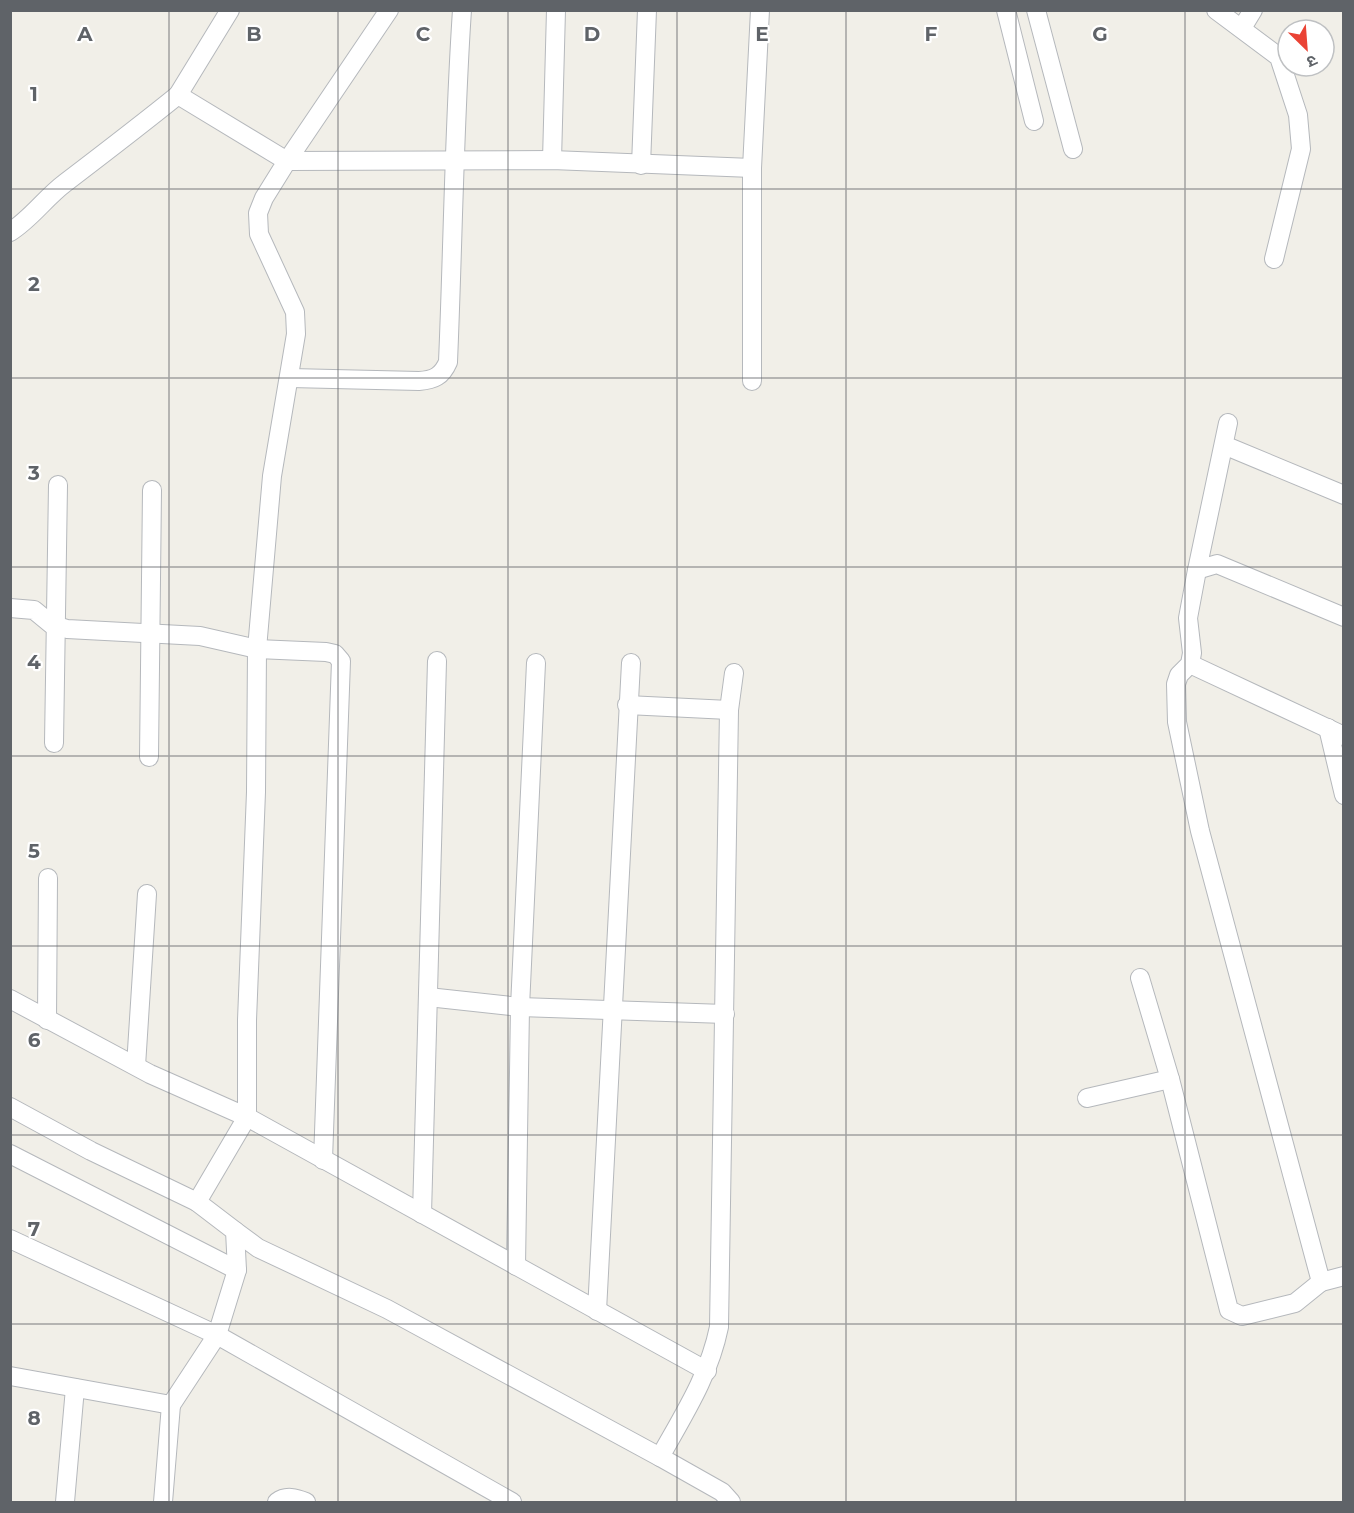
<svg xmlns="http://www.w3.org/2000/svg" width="1354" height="1513" font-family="Montserrat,'Noto Sans Devanagari',sans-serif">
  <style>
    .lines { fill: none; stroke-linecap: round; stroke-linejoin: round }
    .street-casing { stroke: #b5b8bc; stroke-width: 20 }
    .street { stroke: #fff; stroke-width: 18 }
    .grid { fill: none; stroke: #5f6368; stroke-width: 1.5; stroke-opacity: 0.55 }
    .grid-label { font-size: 20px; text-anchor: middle; font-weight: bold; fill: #5f6368; stroke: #fff; stroke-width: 4.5; stroke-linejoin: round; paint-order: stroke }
  </style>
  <rect width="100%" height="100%" fill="#f1efe8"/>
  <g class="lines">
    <g class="street-casing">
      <g id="street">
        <path d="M1006,10L1034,121"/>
        <path d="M1036,10L1073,149"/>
        <path d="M1216,10L1279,57L1298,115L1301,149L1274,259"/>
        <path d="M1242,28L1253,10"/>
        <path d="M178,95L230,10"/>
        <path d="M552,160L556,10"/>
        <path d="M287,161L552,160L752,168"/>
        <path d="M287,161L389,10"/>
        <path d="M641,165L647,10"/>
        <path d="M10,232C31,219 45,198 65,183C103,154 141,125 178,95L287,161L264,198L258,213L259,234L295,312L296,334L272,476L257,649L256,792L247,1020V1117L197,1202L235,1231L237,1270L217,1335L171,1405L10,1376"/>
        <path d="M290,378L419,381C434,380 442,376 448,362C453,245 454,128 462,10"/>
        <path d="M752,381V168L760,10"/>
        <path d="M1228,423L1197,570L1217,564L1344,617"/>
        <path d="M1231,448L1344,495"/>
        <path d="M1197,570L1188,618L1192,653L1190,664L1179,675L1176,684L1177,722L1200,831L1321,1282L1344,1276"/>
        <path d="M10,608L34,610L51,624L67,629L200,636L257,649L326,652L335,654L341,661L323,1160"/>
        <path d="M1190,664L1344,736"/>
        <path d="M627,705L729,710"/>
        <path d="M1328,728L1344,795"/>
        <path d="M54,743L58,485"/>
        <path d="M149,757L152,490"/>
        <path d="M1140,978L1170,1079L1229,1310L1242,1316L1295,1303L1321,1282"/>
        <path d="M428,997L520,1007L725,1014"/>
        <path d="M10,999L150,1074L247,1117L707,1371"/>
        <path d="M47,1020L48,878"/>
        <path d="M136,1066L147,894"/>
        <path d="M1087,1098L1170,1079"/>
        <path d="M10,1107L91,1151L197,1202"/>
        <path d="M10,1154L237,1270"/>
        <path d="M422,1214L437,661"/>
        <path d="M235,1231L258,1248L387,1309L660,1457"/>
        <path d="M10,1239L217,1335L512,1502"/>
        <path d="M516,1266L520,1007L536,663"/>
        <path d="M597,1311L631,663"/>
        <path d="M65,1502L75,1388"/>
        <path d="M163,1502L171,1405"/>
        <path d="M277,1502C286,1495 296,1498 306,1502"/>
        <path d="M731,1502L722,1492L660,1457C684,1414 709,1376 719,1327L729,710L734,673"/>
      </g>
    </g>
    <use href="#street" class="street"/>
  </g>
  <path class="grid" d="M169,10V1502M338,10V1502M508,10V1502M677,10V1502M846,10V1502M1016,10V1502M1185,10V1502M10,189H1344M10,378H1344M10,567H1344M10,756H1344M10,946H1344M10,1135H1344M10,1324H1344"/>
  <g class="grid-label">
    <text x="85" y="41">A</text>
    <text x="254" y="41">B</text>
    <text x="423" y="41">C</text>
    <text x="592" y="41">D</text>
    <text x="762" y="41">E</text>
    <text x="931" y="41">F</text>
    <text x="1100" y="41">G</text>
    <text x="34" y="101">1</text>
    <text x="34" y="291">2</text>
    <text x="34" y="480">3</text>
    <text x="34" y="669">4</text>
    <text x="34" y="858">5</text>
    <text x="34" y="1047">6</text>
    <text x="34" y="1236">7</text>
    <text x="34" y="1425">8</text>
  </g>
  <rect width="1354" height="1513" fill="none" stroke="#5f6368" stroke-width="24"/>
  <g transform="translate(1306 48) rotate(155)"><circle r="28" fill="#ffffff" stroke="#bfc1c3" stroke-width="1.5"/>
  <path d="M0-4.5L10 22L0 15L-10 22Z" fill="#ea4335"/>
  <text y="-9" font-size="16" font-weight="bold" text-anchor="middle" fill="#5f6368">उ</text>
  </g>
</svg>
